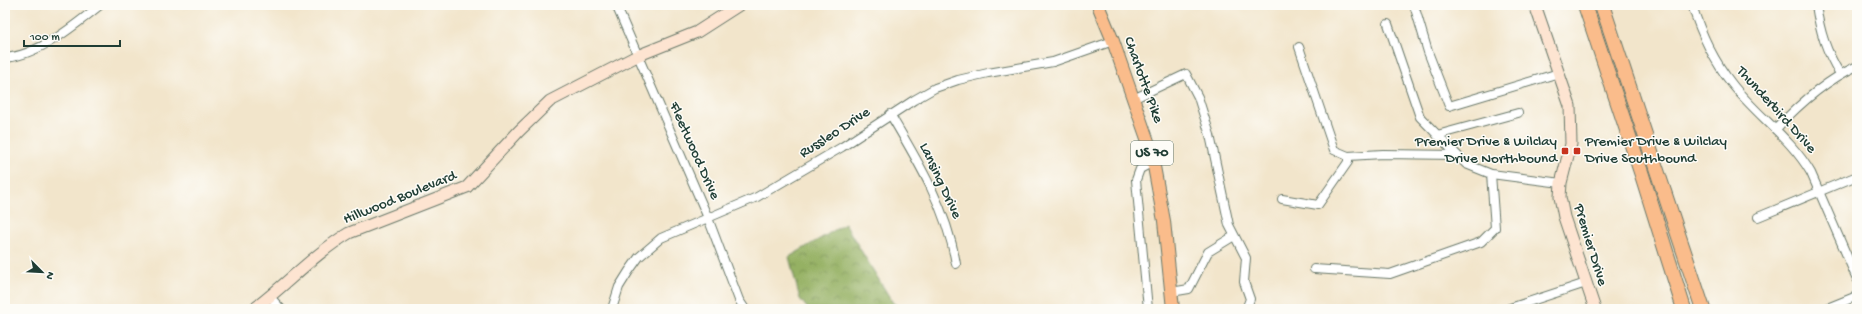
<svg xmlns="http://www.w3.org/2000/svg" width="1862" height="314" font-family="'Gochi Hand',sans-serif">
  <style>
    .forest { fill: url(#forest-crowns); stroke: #5a774c }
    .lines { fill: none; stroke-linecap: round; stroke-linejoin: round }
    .street-casing { stroke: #697869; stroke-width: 10 }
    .secondary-casing { stroke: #697869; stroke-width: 13 }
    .primary-casing { stroke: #697869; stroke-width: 14 }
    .highway-casing { stroke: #697869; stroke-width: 16 }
    .street { stroke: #fff; stroke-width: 8 }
    .secondary { stroke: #fde4d1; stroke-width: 11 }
    .primary { stroke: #fabc8b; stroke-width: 12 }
    .highway { stroke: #fabc8b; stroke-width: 14 }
    .poi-dot { fill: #c8321e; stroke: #fdfcf7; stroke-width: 1.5 }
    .labels { text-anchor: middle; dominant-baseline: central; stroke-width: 3; stroke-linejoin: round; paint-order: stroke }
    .shield { fill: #fdfcf7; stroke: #62766e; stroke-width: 1 }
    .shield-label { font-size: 14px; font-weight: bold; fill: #1f3d34 }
    .street-label { font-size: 15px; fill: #1f3d34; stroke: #fdfcf7 }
    .poi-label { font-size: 15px; fill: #1f3d34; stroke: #fdfcf7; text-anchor: end }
  </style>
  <defs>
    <pattern id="forest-crowns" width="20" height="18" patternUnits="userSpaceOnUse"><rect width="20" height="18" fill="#95b163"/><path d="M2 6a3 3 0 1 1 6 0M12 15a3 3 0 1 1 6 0" fill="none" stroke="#799152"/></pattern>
  </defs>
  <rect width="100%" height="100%" fill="#fdfcf7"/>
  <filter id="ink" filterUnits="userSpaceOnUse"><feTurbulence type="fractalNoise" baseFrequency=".025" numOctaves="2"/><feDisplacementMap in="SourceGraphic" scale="8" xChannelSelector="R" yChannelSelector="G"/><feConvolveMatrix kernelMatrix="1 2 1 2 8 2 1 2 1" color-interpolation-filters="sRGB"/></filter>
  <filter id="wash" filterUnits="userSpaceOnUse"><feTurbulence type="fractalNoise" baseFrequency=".012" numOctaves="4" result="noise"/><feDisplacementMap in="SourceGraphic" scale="16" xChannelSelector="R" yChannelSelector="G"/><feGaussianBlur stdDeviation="0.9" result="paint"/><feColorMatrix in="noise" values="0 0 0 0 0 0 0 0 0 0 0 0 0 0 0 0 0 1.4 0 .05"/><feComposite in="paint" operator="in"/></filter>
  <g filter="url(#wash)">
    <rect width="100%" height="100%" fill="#f2e5cb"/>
    <path class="forest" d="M845,224L893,303L903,309H808L800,299L789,257Z"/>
  </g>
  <g filter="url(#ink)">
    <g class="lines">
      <g class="street-casing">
        <g id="street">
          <path d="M616,5L708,218L739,300L745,309"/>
          <path d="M1414,5L1428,52L1449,106L1559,73"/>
          <path d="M1692,5C1701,34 1713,60 1732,84C1757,116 1791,138 1811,173L1857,279"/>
          <path d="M1816,5C1820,32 1826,51 1840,74"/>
          <path d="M1388,24L1420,117L1457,155"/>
          <path d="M1299,47L1334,150L1348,156L1383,154L1457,155L1466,164L1491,174L1561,183"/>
          <path d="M5,58C39,55 74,26 100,5"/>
          <path d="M1133,99L1186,74L1198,97L1210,135L1229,225L1246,258L1244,282L1250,299L1246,309"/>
          <path d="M890,114C918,161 947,209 956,264"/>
          <path d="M1776,129C1800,103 1825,81 1857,66"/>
          <path d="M1437,135L1518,113"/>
          <path d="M1282,199L1318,205L1348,162V156"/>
          <path d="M1758,217L1857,176"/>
          <path d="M1314,269L1390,274L1481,242L1495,228L1491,174"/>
          <path d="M1171,292L1189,289L1208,252L1234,236"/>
          <path d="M270,297L281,309"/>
          <path d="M612,309L619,287L629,271L639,257L661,238L757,197L842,147L914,100L935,88L958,80L988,73L1053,62L1113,41"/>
          <path d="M1148,309L1136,180L1140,169L1153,162"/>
          <path d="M1507,309L1586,283"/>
          <path d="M1825,309L1857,296"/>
        </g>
      </g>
      <g class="secondary-casing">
        <g id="secondary">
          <path d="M1535,5L1570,106L1571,144L1561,183L1560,197L1564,217L1595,309"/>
          <path d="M254,309C287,284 314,254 349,233L467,187L519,131L550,101L637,56L697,32L739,5"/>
        </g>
      </g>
      <g class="primary-casing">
        <path id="primary" d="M1098,5L1113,41L1151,150L1164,221L1173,309"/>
      </g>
      <g class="highway-casing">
        <g id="highway">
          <path d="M1585,5L1642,175L1684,309"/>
          <path d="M1602,5L1703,309"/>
        </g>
      </g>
      <use href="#street" class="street"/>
      <use href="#secondary" class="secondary"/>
      <use href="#primary" class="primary"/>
      <use href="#highway" class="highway"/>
    </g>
  </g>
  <g class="poi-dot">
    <rect x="1561" y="147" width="8" height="8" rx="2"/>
    <rect x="1573" y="147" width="8" height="8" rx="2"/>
  </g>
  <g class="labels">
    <rect class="shield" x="1131" y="141" width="42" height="24" rx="3"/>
    <g class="shield-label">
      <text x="1152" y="153">US 70</text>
    </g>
    <g class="street-label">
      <text transform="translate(1143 80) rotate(70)">Charlotte Pike</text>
      <text transform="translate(1776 110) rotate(48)">Thunderbird Drive</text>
      <text transform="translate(835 133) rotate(-33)">Russleo Drive</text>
      <text transform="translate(694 151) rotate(66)">Fleetwood Drive</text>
      <text transform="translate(940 181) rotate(65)">Lansing Drive</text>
      <text transform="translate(400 198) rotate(-22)">Hillwood Boulevard</text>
      <text transform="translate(1590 245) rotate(73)">Premier Drive</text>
    </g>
    <g class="poi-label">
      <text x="1557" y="142">Premier Drive &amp; Wilclay<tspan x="1557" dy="17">Drive Northbound</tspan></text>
      <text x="1585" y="142" text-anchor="start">Premier Drive &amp; Wilclay<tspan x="1585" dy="17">Drive Southbound</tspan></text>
    </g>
  </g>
  <rect width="1862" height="314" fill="none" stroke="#fdfcf7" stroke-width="20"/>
  <g transform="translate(42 272) rotate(114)" stroke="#fdfcf7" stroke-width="3" paint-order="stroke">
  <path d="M0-3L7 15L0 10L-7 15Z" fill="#1f3d34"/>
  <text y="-6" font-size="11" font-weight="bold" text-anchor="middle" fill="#1f3d34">N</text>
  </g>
  <path d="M24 40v6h96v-6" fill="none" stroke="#1f3d34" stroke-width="2"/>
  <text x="30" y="40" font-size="12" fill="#1f3d34" stroke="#fdfcf7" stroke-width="3" paint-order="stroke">100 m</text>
</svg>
